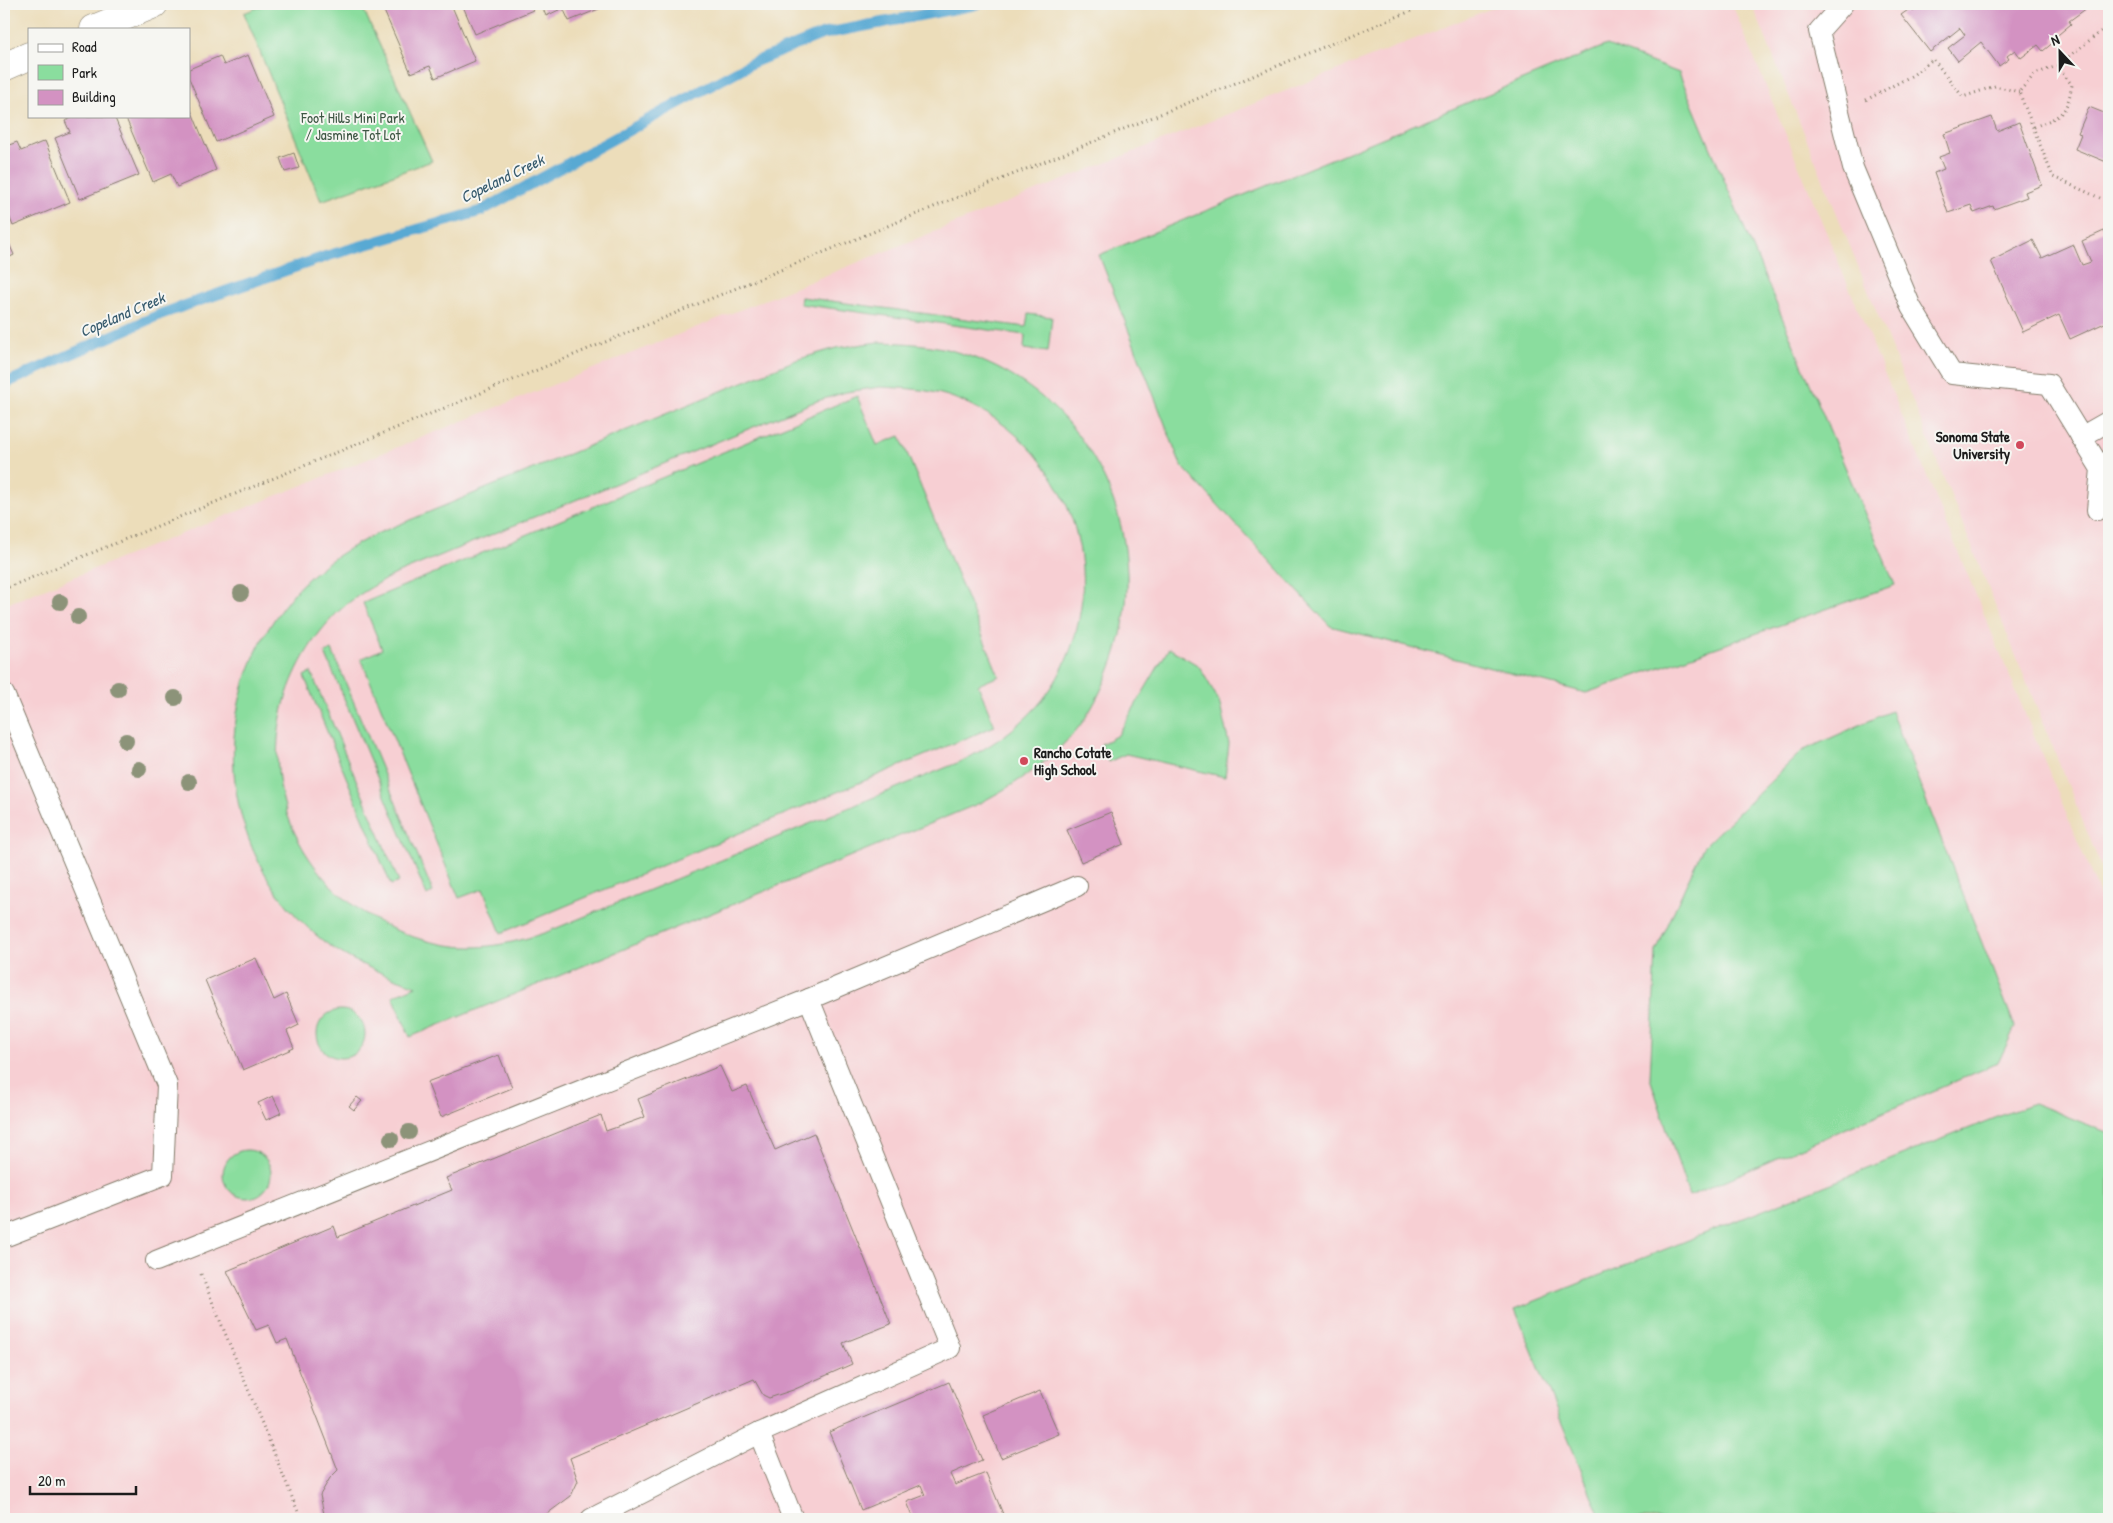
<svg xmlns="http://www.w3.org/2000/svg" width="2113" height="1523" font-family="'Patrick Hand',sans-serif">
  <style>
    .built { fill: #f7cfd3 }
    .green { fill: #8add9e; stroke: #537c5d; fill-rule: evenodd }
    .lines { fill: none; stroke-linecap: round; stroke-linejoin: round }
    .stream { stroke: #59a9d3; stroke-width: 11 }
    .building { fill: #d392c2 }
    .service-casing { stroke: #847c6b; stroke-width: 22 }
    .minor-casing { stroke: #847c6b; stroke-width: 29 }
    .path { stroke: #847c6b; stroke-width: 3; stroke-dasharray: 1 4; stroke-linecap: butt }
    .service { stroke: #fff; stroke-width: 20 }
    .minor { stroke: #fff; stroke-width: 28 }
    .tree { fill: #8c9379 }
    .poi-dot { fill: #d1495b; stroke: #f6f6f2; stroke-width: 2 }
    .labels { text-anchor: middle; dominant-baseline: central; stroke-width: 4; stroke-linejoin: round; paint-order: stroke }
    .park-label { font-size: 15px; fill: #3d5643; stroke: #f6f6f2 }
    .poi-label { font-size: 15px; font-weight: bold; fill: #1c1c1c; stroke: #f6f6f2; text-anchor: end }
    .water-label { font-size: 16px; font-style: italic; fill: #375b6e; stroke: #f6f6f2 }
  </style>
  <rect width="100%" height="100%" fill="#f6f6f2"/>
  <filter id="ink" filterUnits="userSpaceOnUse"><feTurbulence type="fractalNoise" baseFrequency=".02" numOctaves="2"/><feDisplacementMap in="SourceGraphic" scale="10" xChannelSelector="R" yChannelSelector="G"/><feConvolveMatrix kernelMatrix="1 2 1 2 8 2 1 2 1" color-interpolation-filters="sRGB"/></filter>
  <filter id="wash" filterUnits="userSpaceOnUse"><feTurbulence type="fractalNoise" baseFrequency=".0096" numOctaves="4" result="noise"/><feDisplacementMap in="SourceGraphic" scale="20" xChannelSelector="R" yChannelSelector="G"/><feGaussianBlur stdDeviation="1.12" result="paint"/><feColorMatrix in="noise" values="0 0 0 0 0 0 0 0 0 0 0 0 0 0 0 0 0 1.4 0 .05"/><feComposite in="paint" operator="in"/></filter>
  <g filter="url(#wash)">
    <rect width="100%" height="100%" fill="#ecddba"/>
    <g class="built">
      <path d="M1502,4H1732L2109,917V1519H4V605Z"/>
      <path d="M1752,4H2109V886Z"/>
    </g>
    <g class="green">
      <path d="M266,4H361L432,161L321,201L244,13Z"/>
      <path d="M1607,45L1679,73L1895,585L1586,693L1330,626L1181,465L1099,255Z"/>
      <path d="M801,297L1026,327L1028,314L1052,317L1048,352L1024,349L1025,335L800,304Z"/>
      <path d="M878,342C906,343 934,344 960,353C1095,394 1162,544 1109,672C1101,691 1091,712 1078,728C1049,763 1019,782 980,803L410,1037L393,996L416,986C380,973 345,960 316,935C215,848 207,699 290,598C314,568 347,548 381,532L796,360L836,348ZM880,387C903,388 926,389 948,396C1061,433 1116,564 1061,671C1040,713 1003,740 962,761L547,932C517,942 486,950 454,946C332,931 248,815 287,694C298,661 319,627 347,604C362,592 380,582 398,573L814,402L846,392Z"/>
      <path d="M857,396L877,445L900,436L999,676L978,685L995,726L501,933L483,889L459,898L361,659L382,649L363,603Z"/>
      <path d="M1169,648L1199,666L1219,701L1229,744L1225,777L1126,754L1108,762L1101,744L1118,735Z"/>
      <path d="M332,650L433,892L427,896L325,653Z"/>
      <path d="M311,672L399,882L391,885L304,676Z"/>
      <path d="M1891,711L2015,1027L1998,1063L1689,1196L1650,1078L1656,951L1703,847L1802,751Z"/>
      <circle cx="341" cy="1034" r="24"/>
      <path d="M2033,1103L2109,1133V1519H1601L1515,1309Z"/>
      <circle cx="247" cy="1174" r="24"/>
    </g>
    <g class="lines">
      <path class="stream" d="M4,384L161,314L327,256L481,211L752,63L823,34L979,4"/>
    </g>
    <g id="blocks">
      <g class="building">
        <path d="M381,4H451L475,61L435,78L430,66L411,73Z"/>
        <path d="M462,4H530L533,10L475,34Z"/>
        <path d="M541,4H611L569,21L563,8L546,16Z"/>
        <path d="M1922,4H2084L2087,8L2069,21L2071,24L2053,39L2055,41L2043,51L2038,45L2021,58L2015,50L2007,56L2009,59L1999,66L1981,42L1958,61L1948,48L1965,35L1960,28L1930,52L1901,15L1911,8L1913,11Z"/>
        <path d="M248,55L274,117L216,142L189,78V69L220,56L224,65Z"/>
        <path d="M189,105L216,170L177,187L171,174L153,182L125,116H189Z"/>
        <path d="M2089,107L2109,115V163L2075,149L2081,134L2078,133Z"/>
        <path d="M76,116H114L139,175L80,199L55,138L70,132L65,121Z"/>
        <path d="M1992,117L1997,131L2019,122L2042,185L2025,192L2027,197L1994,209L1993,206L1974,213L1971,205L1948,213L1934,173L1944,169L1939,157L1950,153L1944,134Z"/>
        <path d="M45,141L70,202L13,226L4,203V147L17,142L21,151Z"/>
        <path d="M294,153L299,168L285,172L280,158Z"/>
        <path d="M2104,231L2107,237L2109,236V321L2070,339L2059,315L2023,332L1991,261L2033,240L2042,258L2073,244L2082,265L2091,262L2082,241Z"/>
        <path d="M4,232L14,255L4,260Z"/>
        <path d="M1111,812L1124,844L1081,862L1067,830Z"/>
        <path d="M256,958L274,1000L286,994L299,1025L287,1031L294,1048L243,1070L205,980Z"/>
        <path d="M499,1055L512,1088L441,1117L427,1082Z"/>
        <path d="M720,1066L732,1092L747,1086L775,1150L814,1133L891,1324L843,1343L852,1364L793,1390L769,1398L763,1395L754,1379L570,1458L578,1481L571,1496L540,1519H325L320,1495L330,1478L338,1470L287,1339L277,1343L269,1325L256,1330L227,1271L334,1226L338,1237L452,1190L446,1178L601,1115L606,1131L645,1117L638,1099Z"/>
        <path d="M273,1096L281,1113L266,1120L258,1103Z"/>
        <path d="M357,1097L362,1101L354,1110L349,1106Z"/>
        <path d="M949,1382L982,1460L950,1474L955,1485L986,1473L1005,1519H914L907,1502L925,1495L921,1485L861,1510L829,1432Z"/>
        <path d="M1040,1391L1059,1434L1001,1458L983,1415Z"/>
      </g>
    </g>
  </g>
  <g filter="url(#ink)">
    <use href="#blocks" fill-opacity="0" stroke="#847c6b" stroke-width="1"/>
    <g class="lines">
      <g class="service-casing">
        <g id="service">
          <path d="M1843,4L1819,31L1853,168L1911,307L1952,374L2049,384L2101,469L2097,510"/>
          <path d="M2081,437L2109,421"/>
          <path d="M4,694L167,1085L163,1175L4,1237"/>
          <path d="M809,999L1077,886"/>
          <path d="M156,1261L809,999L950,1348L759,1433L591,1519"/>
          <path d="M759,1433L793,1519"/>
        </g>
      </g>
      <g class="minor-casing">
        <g id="minor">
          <path d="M94,29L154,4"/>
          <path d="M4,67L29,56"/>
        </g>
      </g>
      <g class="path">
        <path d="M2057,66L2109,25"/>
        <path d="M1866,100L1913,75L1933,59L1963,97L1995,86L2019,92"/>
        <path d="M2034,127C2062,115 2066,116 2072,85L2057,66L2035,74L2019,92L2053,177L2109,202"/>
        <path d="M4,589L1428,4"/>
        <path d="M201,1274L301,1519"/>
      </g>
      <use href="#service" class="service"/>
      <use href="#minor" class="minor"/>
    </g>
    <g class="tree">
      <circle cx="241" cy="593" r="8"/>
      <circle cx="60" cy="602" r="8"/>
      <circle cx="78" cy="617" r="8"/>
      <circle cx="118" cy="689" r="8"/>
      <circle cx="175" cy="698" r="8"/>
      <circle cx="126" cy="741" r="8"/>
      <circle cx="139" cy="769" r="8"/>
      <circle cx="189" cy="782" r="8"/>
      <circle cx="409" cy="1132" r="8"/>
      <circle cx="391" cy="1139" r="8"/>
    </g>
  </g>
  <g class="poi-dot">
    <circle cx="2020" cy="445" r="5"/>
    <circle cx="1024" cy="761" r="5"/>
  </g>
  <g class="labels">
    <g class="park-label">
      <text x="353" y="117">Foot Hills Mini Park<tspan x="353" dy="17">/ Jasmine Tot Lot</tspan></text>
    </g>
    <g class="poi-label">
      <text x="2010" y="436">Sonoma State<tspan x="2010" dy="17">University</tspan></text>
      <text x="1034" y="752" text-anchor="start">Rancho Cotate<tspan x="1034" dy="17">High School</tspan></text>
    </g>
    <g class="water-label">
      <text transform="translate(502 178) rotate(-26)">Copeland Creek</text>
      <text transform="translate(122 314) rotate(-23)">Copeland Creek</text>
    </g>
  </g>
  <rect width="2113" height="1523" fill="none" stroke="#f6f6f2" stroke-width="20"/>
  <rect x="28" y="28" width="162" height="90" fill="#f6f6f2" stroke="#9f9f9c"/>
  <rect x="38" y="44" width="25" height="8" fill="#ffffff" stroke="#9f9f9c"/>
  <text x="72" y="52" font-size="15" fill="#1c1c1c">Road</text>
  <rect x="38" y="65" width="25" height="15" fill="#8add9e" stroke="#9f9f9c"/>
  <text x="72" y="78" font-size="15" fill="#1c1c1c">Park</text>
  <rect x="38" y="90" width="25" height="15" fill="#d392c2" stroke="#9f9f9c"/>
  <text x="72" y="102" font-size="15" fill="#1c1c1c">Building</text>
  <g transform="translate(2060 52) rotate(338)" stroke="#f6f6f2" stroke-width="4" paint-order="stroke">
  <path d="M0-4L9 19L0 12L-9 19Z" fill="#1c1c1c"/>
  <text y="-8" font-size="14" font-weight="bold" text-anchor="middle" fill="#1c1c1c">N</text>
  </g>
  <path d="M30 1486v8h106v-8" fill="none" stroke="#1c1c1c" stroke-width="2.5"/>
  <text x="38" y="1486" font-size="15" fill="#1c1c1c" stroke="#f6f6f2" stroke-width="4" paint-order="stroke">20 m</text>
</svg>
